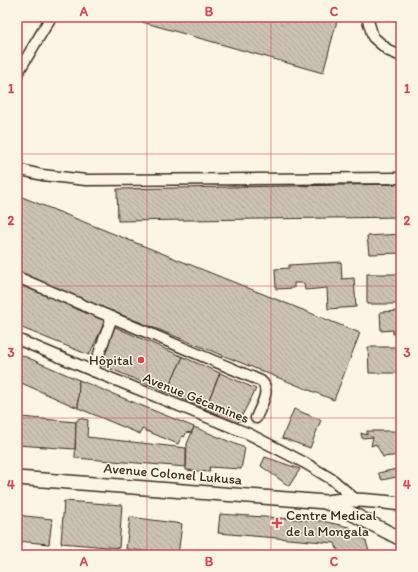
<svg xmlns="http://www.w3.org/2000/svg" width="418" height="572" font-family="Itim,sans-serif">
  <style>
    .building { fill: url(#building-back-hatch); stroke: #3b2a1e }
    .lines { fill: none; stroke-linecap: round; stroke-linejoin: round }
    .minor-casing { stroke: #3b2a1e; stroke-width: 13 }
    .major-casing { stroke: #3b2a1e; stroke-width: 16 }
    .minor { stroke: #fcf5e5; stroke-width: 10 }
    .major { stroke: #fcf5e5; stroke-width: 13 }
    .grid { fill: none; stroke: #d1495b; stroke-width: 1; stroke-opacity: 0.55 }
    .poi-dot { fill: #d1495b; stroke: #fcf5e5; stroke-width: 1.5 }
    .labels { text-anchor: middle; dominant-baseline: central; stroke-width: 3; stroke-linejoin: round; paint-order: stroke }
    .poi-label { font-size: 14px; fill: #3b2a1e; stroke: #fcf5e5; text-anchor: end }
    .street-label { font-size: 14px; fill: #3b2a1e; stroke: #fcf5e5 }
    .neatline { fill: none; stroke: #d1495b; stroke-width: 1.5 }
    .grid-label { font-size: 13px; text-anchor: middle; font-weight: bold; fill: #d1495b }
  </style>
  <defs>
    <pattern id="building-back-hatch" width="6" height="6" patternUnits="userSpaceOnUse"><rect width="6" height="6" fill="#ccc2b3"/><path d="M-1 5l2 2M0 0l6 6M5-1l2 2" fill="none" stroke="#b0a79a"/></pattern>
  </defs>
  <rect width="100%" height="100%" fill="#fcf5e5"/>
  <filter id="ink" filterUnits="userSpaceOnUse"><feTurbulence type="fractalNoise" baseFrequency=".025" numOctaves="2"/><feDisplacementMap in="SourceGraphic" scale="8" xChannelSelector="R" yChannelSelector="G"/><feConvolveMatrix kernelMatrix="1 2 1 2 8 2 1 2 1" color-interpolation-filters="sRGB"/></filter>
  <g filter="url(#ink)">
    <g class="building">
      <path d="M17,17H22L17,29Z"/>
      <path d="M136,17H338L323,73L135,20Z"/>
      <path d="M401,184V217L118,221L117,189Z"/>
      <path d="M17,196L21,197L17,206Z"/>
      <path d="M22,197L360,333L334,400L17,273V209Z"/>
      <path d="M401,234V253L369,254L367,236Z"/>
      <path d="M341,262L342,279L354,278L356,307L328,309L327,288L305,290L304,283H294V288L276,289L275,269L289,268V265Z"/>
      <rect x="367" y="274" width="34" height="30"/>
      <path d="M17,284L107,318L89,355L17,326Z"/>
      <path d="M401,311V333L393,334V330L381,331L380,312Z"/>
      <path d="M113,326L183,357L166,392L99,364Z"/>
      <path d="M368,347H401V373H369Z"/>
      <path d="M17,353L79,380L78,408L17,381Z"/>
      <path d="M183,357L220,373L205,409L166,392Z"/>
      <path d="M220,373L256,389L238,423L205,409Z"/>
      <path d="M79,380L194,427L191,433L187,432L184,437L182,436L178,444L142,429L140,434L78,408Z"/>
      <path d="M17,402H21V417L76,422L75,449L17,445Z"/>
      <path d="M294,409L321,420L310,448L282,438Z"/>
      <path d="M79,418L88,420L87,437L186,448V467L75,458L76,422Z"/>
      <path d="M194,427L245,448L241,469L209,467L210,472L186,470L187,444Z"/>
      <path d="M367,431H401V455L383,457L376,444L371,446L373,437L362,438L361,433L367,435Z"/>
      <path d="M265,457L300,469L289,486L261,466Z"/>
      <path d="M401,468V476L382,480L378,473Z"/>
      <path d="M64,501L122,505L119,548L61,543Z"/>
      <path d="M220,514L322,521L349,527L366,541L370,555H339L335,543L218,533Z"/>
      <path d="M17,515L52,519L49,544L17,541Z"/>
      <path d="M130,517L182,524L178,555L126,549Z"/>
      <path d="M27,552L48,553V555H27Z"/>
    </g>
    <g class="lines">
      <g class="minor-casing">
        <g id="minor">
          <path d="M367,17L373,37L389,51L401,56"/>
          <path d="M17,74L51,17"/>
          <path d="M17,169L42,175L86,180L401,178"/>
          <path d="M17,277L261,381C272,390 260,407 256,418"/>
          <path d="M17,339L93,371L249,434L305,463L333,480L356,500"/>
          <path d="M93,371L112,317"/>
        </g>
      </g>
      <g class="major-casing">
        <g id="major">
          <path d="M17,478L326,502C351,498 376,501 401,504"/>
          <path d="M327,503L337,506L401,539"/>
        </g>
      </g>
      <use href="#minor" class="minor"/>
      <use href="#major" class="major"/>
    </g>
  </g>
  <path class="grid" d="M147,17V555M271,17V555M17,154H401M17,286H401M17,418H401"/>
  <g class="poi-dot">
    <circle cx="141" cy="360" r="4"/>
    <path d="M275 517h4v4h4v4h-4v4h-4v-4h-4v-4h4z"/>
  </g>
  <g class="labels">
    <g class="poi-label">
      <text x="133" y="360">Hôpital</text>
      <text x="286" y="515" text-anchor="start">Centre Medical<tspan x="286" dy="16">de la Mongala</tspan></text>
    </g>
    <g class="street-label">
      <text transform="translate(196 398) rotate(22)">Avenue Gécamines</text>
      <text transform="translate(173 474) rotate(5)">Avenue Colonel Lukusa</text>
    </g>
  </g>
  <rect width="418" height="572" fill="none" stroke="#fcf5e5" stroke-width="44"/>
  <rect x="22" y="22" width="374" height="528" class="neatline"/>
  <g class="grid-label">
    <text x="84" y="16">A</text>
    <text x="209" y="16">B</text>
    <text x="334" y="16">C</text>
    <text x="11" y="93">1</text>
    <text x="407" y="93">1</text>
    <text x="11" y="225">2</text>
    <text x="407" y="225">2</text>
    <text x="11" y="357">3</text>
    <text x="407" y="357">3</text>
    <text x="11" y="489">4</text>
    <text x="407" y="489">4</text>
    <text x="84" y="566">A</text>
    <text x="209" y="566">B</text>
    <text x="334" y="566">C</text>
  </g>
</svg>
